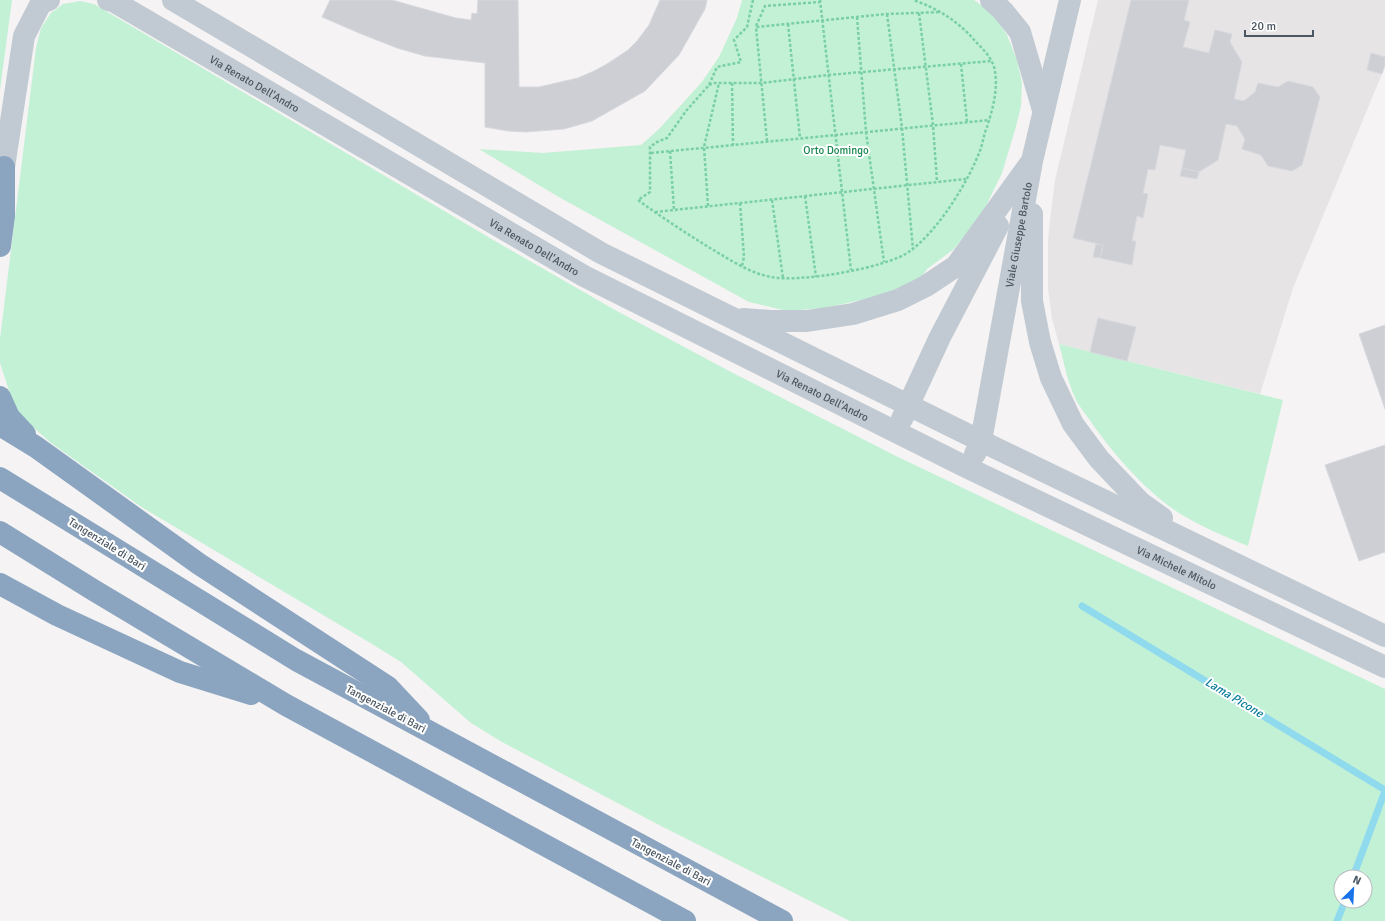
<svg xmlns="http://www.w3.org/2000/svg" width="1385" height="921" font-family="Signika,sans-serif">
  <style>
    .education { fill: #e6e4e5 }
    .green { fill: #c3f1d5; fill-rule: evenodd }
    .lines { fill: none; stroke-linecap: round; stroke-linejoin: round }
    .stream { stroke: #90daee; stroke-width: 7 }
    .building { fill: #cdcfd5; stroke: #d7d9de }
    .path { stroke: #7ad0a6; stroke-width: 2.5; stroke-dasharray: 3 2; stroke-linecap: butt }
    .minor { stroke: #c1cad2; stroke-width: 22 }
    .highway { stroke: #8ba5c1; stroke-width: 22 }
    .labels { text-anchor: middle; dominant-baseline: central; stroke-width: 4; stroke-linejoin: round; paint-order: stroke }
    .street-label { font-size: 11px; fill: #4a5661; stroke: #fff }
    .park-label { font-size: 11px; fill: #17864f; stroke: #fff }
    .water-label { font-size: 12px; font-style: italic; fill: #0c7c9b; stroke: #fff }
  </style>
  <rect width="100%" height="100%" fill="#f5f3f3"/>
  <path class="education" d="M1098,0H1385V65L1382,74L1293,288L1260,394L1059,344L1052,319L1048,288V241L1050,220L1055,180Z"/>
  <g class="green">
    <path d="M0,0H12L0,90Z"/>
    <path d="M742,0H974L993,14L1007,35L1017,60L1022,83L1021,106L1015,130L1002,173L982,214L954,249L927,269L921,278L895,291L866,299L824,308L787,311L749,302L557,196L479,149L543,153L641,145L659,129L701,83L719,57L737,18Z"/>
    <path d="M80,1L94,4L495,241L615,310L731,372L898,457L1385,689V921H850L663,827L502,742L471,723L401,662L372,644L143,508L51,443L16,412L0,363V339L36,48L41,28L51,13L63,4ZM1341,877H1365V901H1341Z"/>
    <path d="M1059,344L1283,400L1248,546C1225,537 1203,527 1182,515C1146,492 1113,454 1089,419C1085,414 1081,408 1077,402C1068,384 1064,363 1059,344Z"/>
  </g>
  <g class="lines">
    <g class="stream">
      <path d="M1082,606L1385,790"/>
      <path d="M1353,877L1385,791"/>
      <path d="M1337,921L1345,901"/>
    </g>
  </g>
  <g class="building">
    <path d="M330,0H392L456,18L471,20L472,13L477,14L478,0H518L519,87H539L578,78L594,71L607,64L628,50L637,41L649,25L660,0H707L705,9L679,55L645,91L592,121L564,129L526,132L508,131L485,127V63L425,56L397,48L359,33L322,17Z"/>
    <path d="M1131,0H1189L1184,20L1190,22L1183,47L1209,53L1215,30L1232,34L1230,42L1242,62L1234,99L1244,101L1255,92L1258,83L1278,87L1288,81L1313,87L1320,97L1302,165L1292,171L1268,166L1261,155L1242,149L1245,139L1237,126L1226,124L1218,160L1199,172L1182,168L1186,150L1160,145L1155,170L1148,169L1143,193L1148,194L1143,218L1137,216L1132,241H1136L1132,265L1100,258L1103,245L1073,238Z"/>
    <path d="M1371,53L1385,57V65L1382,74L1367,70Z"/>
    <path d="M1182,168L1199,172L1197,179L1180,176Z"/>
    <path d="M1096,244L1103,245L1100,258L1093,257Z"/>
    <path d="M1098,318L1136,327L1127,361L1090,352Z"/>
    <path d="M1385,325V409L1359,334Z"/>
    <path d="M1385,445V552L1359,561L1325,465Z"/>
  </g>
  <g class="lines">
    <g class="path">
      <path d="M753,0L747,27L734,40L741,62L717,67L709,85L686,111L667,138L657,142L650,147V192L638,200C661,217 686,233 710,248C729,259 749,273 771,277C798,283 888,268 910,251C938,231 969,181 981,148C983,141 984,134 987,127C993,108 999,87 994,67C991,57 983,49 976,42C958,21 939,9 913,0"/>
      <path d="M820,0L851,270"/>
      <path d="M919,13L933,125L937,182"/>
      <path d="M887,14L902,128L913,249"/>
      <path d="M857,17L866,132L884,262"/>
      <path d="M788,24L800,138"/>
      <path d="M756,26L765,6L820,2"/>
      <path d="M961,64L967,122"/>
      <path d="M732,83L733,145"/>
      <path d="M709,85L714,83H762L828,75L991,61"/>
      <path d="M767,141L756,27L887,14L941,12"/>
      <path d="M670,151L674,210"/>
      <path d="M651,153L990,120"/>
      <path d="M805,196L816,277"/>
      <path d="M772,200L783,278"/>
      <path d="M740,203L744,257L742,266"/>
      <path d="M708,206L704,147L719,83"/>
      <path d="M655,212L966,179"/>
    </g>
    <g class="minor">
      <path id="s1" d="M108,0L113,1L584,276L968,468L1385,667"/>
      <path d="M173,0L601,253L981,441L1385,636"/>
      <path d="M991,0L1003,11L1020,32L1043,110"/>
      <path d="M0,170L4,167L24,36L41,3L49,0"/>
      <path d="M1032,214V301L1040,342L1051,378L1073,424L1099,459L1141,503L1162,518"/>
      <path d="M743,319L771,321H807L853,314L898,300L926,286L956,266L1029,165"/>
      <path d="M902,419L940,337L998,226"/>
      <path id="s2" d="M975,454L981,441L1032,161L1070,0"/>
    </g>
    <g class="highway">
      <path d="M0,246L4,216V167"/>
      <path d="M0,397L9,417L25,434"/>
      <path d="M0,425L36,447L199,564L388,687L419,720"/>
      <path d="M0,478L296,660L782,921"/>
      <path d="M0,532L95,591L286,705L685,921"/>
      <path d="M0,584L57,615L180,672L251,694"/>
    </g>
  </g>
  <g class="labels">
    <g class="street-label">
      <text stroke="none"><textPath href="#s1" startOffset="169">Via Renato Dell'Andro</textPath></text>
      <text stroke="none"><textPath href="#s2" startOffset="224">Viale Giuseppe Bartolo</textPath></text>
      <text stroke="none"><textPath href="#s1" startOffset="493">Via Renato Dell'Andro</textPath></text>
      <text stroke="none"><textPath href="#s1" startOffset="817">Via Renato Dell'Andro</textPath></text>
      <text transform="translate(107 544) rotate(32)">Tangenziale di Bari</text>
      <text stroke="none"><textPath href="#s1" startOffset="1211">Via Michele Mitolo</textPath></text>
      <text transform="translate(386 709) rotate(28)">Tangenziale di Bari</text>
      <text transform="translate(671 862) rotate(28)">Tangenziale di Bari</text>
    </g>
    <g class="park-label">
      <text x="836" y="150">Orto Domingo</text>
    </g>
    <g class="water-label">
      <text transform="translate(1234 698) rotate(31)">Lama Picone</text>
    </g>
  </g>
  <g transform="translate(1353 889) rotate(24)"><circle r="19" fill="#ffffff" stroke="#b7bbc0"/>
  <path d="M0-3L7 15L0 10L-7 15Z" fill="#1a73e8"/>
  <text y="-6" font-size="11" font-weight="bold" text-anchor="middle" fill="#4a5661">N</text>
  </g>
  <path d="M1245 30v6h68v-6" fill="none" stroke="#4a5661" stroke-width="2"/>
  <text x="1251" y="30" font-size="12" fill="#4a5661" stroke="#ffffff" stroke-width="3" paint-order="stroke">20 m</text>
</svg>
